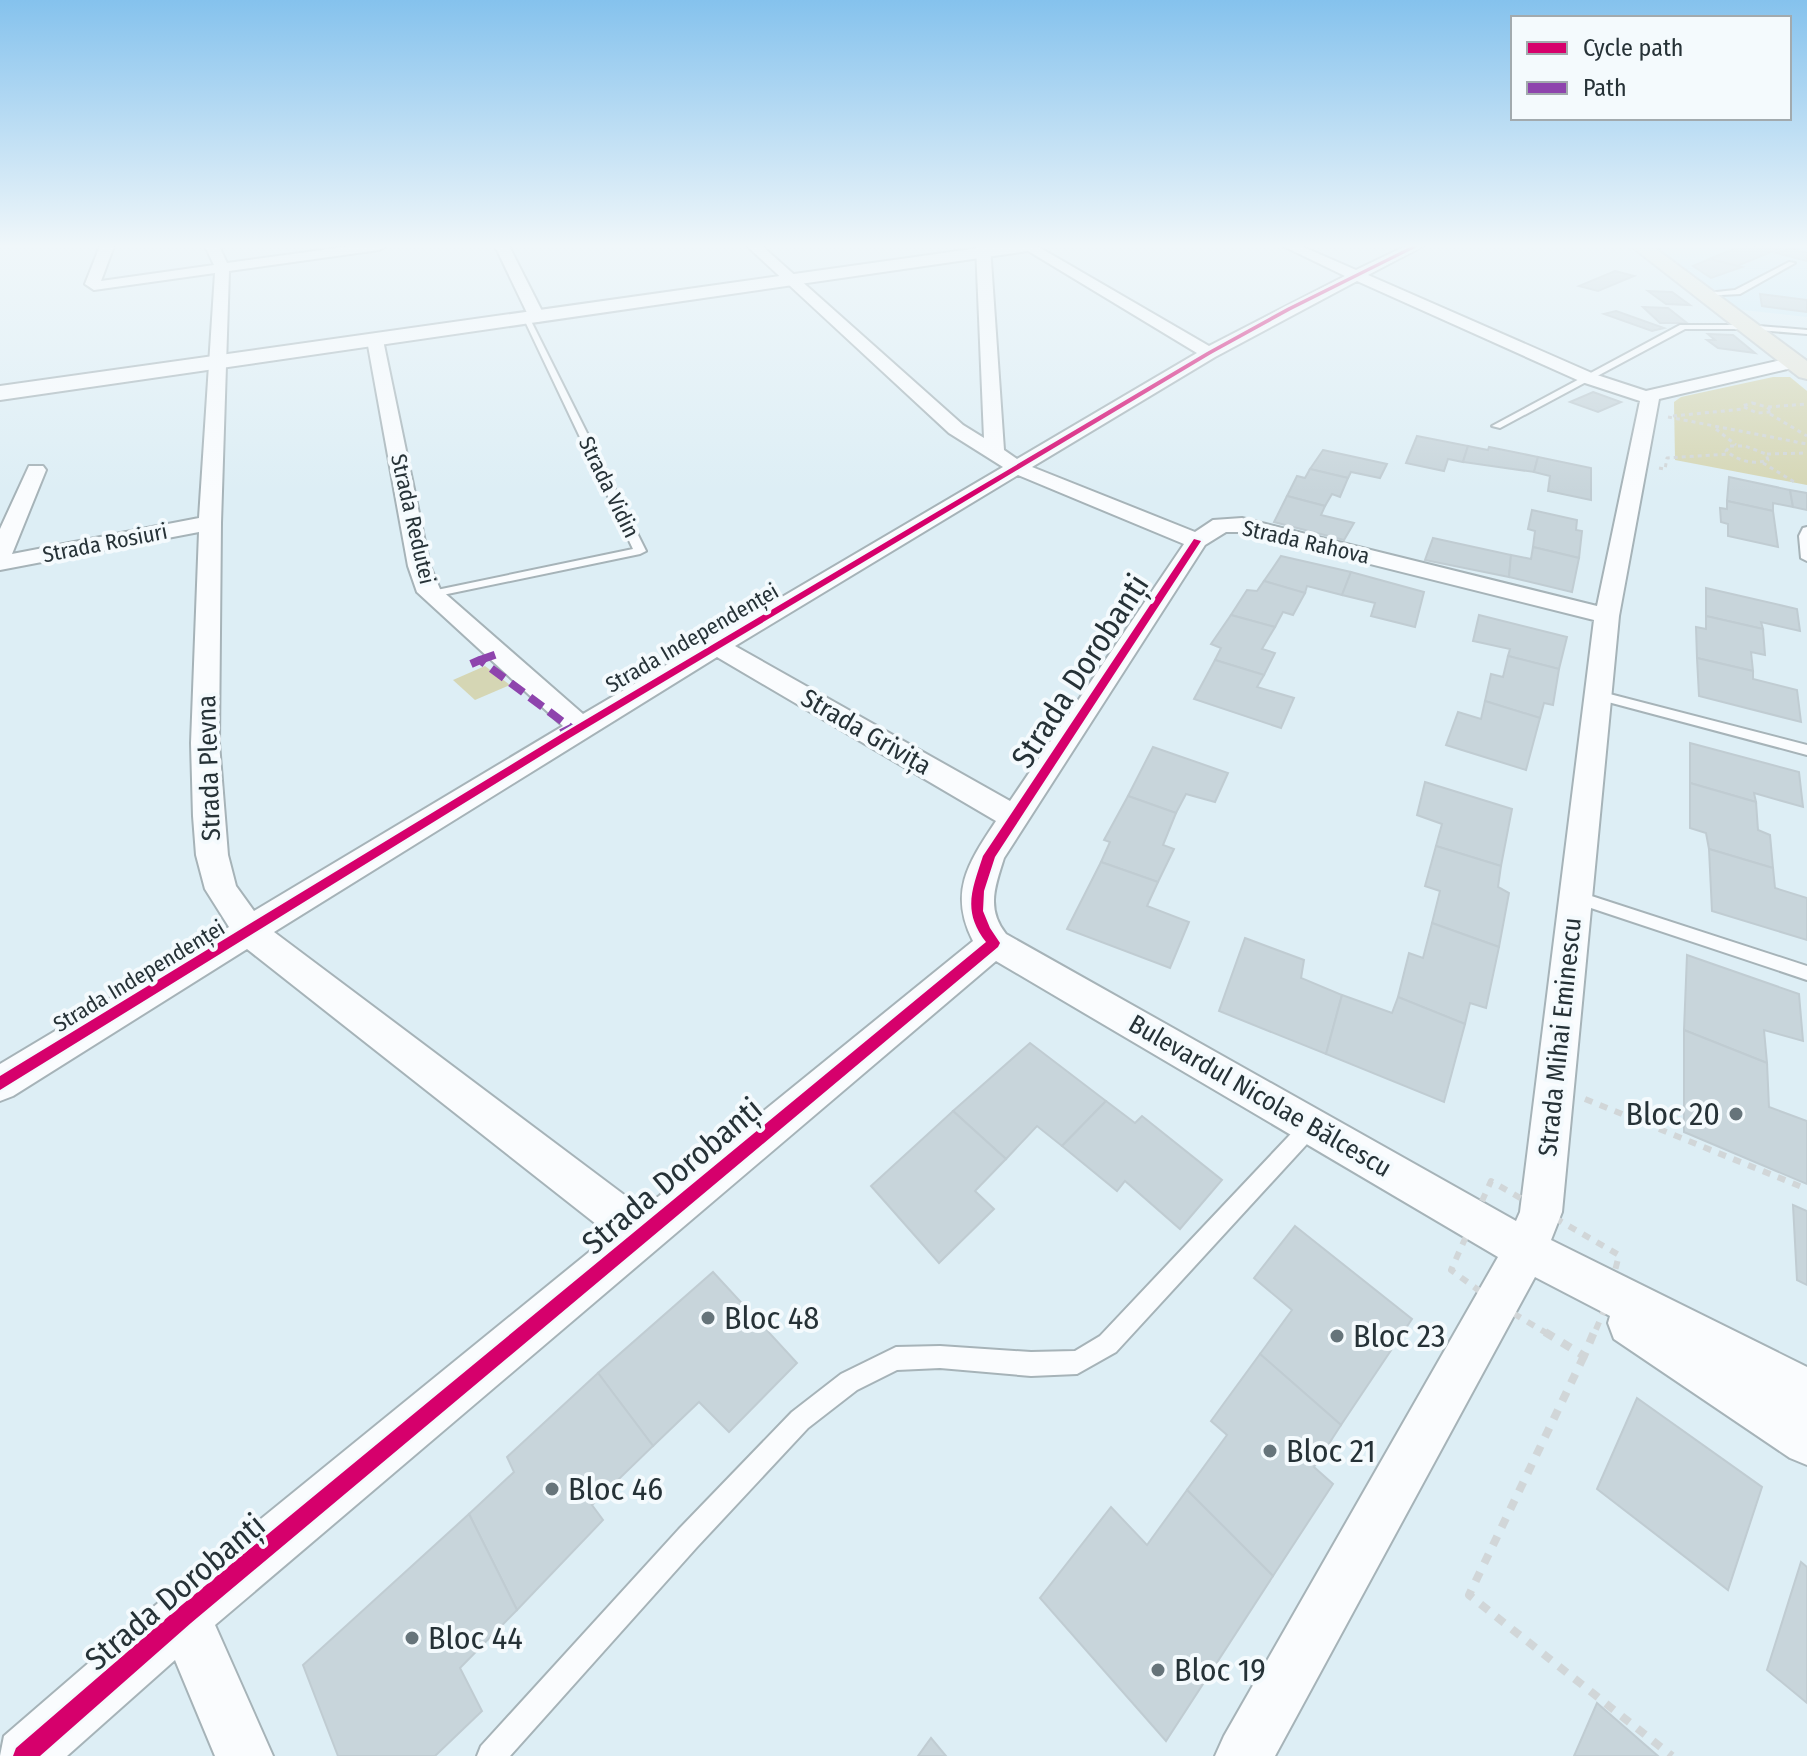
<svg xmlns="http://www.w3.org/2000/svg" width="1807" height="1756" font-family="'Fira Sans Condensed',sans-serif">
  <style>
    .built { fill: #cdeaf7 }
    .green { fill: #d5d6b4 }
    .building { fill: #c8d5db; stroke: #c0ccd2; stroke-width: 2 }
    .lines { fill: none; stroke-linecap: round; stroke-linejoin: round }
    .service-casing { stroke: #a6b3b8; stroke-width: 4 }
    .minor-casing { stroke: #a6b3b8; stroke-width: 4 }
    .tertiary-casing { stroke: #a6b3b8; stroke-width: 4 }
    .trunk-casing { stroke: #c4cccf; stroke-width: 4 }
    .path-far2 { stroke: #d1d6d8; stroke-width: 3; stroke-dasharray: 4 4; stroke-linecap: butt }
    .path-far1 { stroke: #d1d6d8; stroke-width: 6; stroke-dasharray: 8 8; stroke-linecap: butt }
    .path { stroke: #d1d6d8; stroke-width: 8; stroke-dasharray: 10 10; stroke-linecap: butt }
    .service { fill: #fafcfe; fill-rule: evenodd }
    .minor { fill: #fafcfe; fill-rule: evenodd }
    .tertiary { fill: #fafcfe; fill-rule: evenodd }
    .trunk { fill: #e6e6dc; fill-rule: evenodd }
    .quiet { stroke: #8e44ad; stroke-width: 8; stroke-dasharray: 16 8; stroke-linecap: butt }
    .cycleway-casing { stroke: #f4fafd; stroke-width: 5 }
    .cycleway { fill: #d6006c; fill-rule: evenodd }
    .poi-dot { fill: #66747a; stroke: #f4fafd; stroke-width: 3 }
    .labels { text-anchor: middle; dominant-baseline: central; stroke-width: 8; stroke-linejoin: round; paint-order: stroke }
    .far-street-label { font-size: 22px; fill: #263237; stroke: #f4fafd }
    .street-label { font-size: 26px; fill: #263237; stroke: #f4fafd }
    .near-street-label { font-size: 32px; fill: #263237; stroke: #f4fafd }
    .near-poi-label { font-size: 32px; fill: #263237; stroke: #f4fafd; text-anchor: start }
  </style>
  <rect width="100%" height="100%" fill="#ddeef5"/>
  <path class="built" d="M1647,246H1807V317L1725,308Z"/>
  <g class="green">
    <path d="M1773,377H1790L1807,391V485L1675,460L1674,402L1681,397Z"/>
    <path d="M485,666L510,685L475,700L453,680Z"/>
  </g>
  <g class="building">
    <path d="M1741,246H1776L1783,247L1737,266L1709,259Z"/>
    <path d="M1791,248L1807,253V261L1776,253Z"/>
    <path d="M1710,259L1737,266L1742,267L1711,278L1693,266Z"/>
    <path d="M1615,271L1634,276L1598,291L1579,286Z"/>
    <path d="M1648,291L1672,292L1690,305L1666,304Z"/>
    <path d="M1760,294L1807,300V312L1762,306Z"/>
    <path d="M1643,307L1668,308L1687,323H1660Z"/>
    <path d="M1616,311L1664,328L1652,331L1604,314Z"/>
    <path d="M1708,334L1733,335L1755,353L1718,348L1707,340H1715Z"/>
    <path d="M1593,392L1621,402L1598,412L1570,402Z"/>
    <path d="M1417,436L1468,446L1463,462L1448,459L1444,471L1406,463Z"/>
    <path d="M1468,446L1488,450L1489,447L1538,457L1534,472L1463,462Z"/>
    <path d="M1323,450L1387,464L1380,478L1351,472L1348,478L1310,469Z"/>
    <path d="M1538,457L1591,468V500L1548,491L1550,476L1534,472Z"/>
    <path d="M1310,469L1348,478L1340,497L1332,494L1325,506L1287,496L1297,476L1305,478Z"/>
    <path d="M1729,477L1790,490L1793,507L1773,503V511L1727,501Z"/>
    <path d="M1790,490L1807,493V510L1793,507Z"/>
    <path d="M1287,496L1325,506L1321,515L1354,523L1344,540L1274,522Z"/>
    <path d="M1727,501L1773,511L1778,547L1728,536V524L1721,522L1720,508L1727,509Z"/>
    <path d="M1532,510L1577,520L1576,530L1582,531L1579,558L1533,547L1535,531L1528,529Z"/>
    <path d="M1433,538L1511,555L1509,577L1425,560Z"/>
    <path d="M1533,547L1579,558L1572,592L1509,577L1511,555L1531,559Z"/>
    <path d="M1281,556L1351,572L1342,595L1307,586L1305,593L1264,581Z"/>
    <path d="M1351,572L1424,592L1415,627L1371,616L1375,603L1342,595Z"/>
    <path d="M1264,581L1305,593L1293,615L1283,612L1275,627L1231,615L1247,590L1257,591Z"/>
    <path d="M1706,588L1797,609L1800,631L1761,622L1763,629L1706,616Z"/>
    <path d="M1231,615L1275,627L1262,649L1275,653L1264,675L1215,660L1221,648L1211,644Z"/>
    <path d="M1479,615L1567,637L1559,669L1508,656L1510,649L1473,641Z"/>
    <path d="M1706,616L1763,629L1765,655L1751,652L1753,671L1697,658L1696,627L1706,629Z"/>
    <path d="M1508,656L1559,669L1553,705L1544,703L1540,718L1485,701L1491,674L1503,677Z"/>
    <path d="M1697,658L1753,671V679L1797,690L1801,722L1699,696Z"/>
    <path d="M1215,660L1264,675L1257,687L1294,698L1281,728L1194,699Z"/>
    <path d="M1485,701L1540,718L1526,770L1446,745L1458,712L1481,719Z"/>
    <path d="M1690,743L1799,772L1803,807L1754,793L1756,802L1690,783Z"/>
    <path d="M1153,747L1228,773L1215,802L1186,794L1176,813L1128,796Z"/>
    <path d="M1425,782L1512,809L1501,866L1436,846L1442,824L1417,815Z"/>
    <path d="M1690,783L1756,802L1758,830L1770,835L1773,868L1709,849L1706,833L1690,828Z"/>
    <path d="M1128,796L1176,813L1163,845L1174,849L1158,882L1101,862L1110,842L1104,840Z"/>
    <path d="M1436,846L1501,866L1498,887L1509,893L1499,947L1432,923L1440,891L1425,886Z"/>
    <path d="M1709,849L1773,868L1775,888L1807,898V940L1712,911Z"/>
    <path d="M1101,862L1158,882L1147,906L1189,922L1170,968L1067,929Z"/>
    <path d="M1432,923L1499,947L1486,1008L1470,1003L1465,1024L1398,997L1409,953L1423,958Z"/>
    <path d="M1245,938L1304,960L1301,978L1342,995L1326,1054L1219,1011Z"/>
    <path d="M1687,955L1799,994L1803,1041L1764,1030L1767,1063L1684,1030Z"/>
    <path d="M1342,995L1392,1013L1398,997L1465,1024L1444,1102L1326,1054Z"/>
    <path d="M1684,1030L1767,1063L1769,1107L1807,1121V1184L1684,1132Z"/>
    <path d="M1030,1043L1106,1101L1062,1146L1037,1126L1006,1159L953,1111Z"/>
    <path d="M1106,1101L1135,1123L1142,1116L1222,1180L1180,1229L1125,1181L1117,1191L1062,1146Z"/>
    <path d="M953,1111L1006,1159L975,1191L994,1209L939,1263L871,1186Z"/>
    <path d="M1793,1205L1807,1211V1285L1797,1280Z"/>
    <path d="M1295,1226L1412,1319L1341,1425L1260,1354L1292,1310L1254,1278Z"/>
    <path d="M713,1272L797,1363L729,1432L699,1402L653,1446L598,1373Z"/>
    <path d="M1260,1354L1341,1425L1314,1467L1333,1484L1273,1576L1187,1490L1227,1435L1211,1421Z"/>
    <path d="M598,1373L653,1446L592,1505L603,1520L517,1610L469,1514L514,1472L507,1457Z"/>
    <path d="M1637,1398L1762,1487L1728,1590L1597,1489Z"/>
    <path d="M1187,1490L1273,1576L1166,1741L1040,1598L1111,1507L1147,1545Z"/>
    <path d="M469,1514L517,1610L460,1668L482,1711L435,1756H338L303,1665Z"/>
    <path d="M1801,1562L1807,1567V1703L1767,1670Z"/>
    <path d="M1597,1703L1658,1756H1574Z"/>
    <path d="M931,1738L946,1756H918Z"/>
  </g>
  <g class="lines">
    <g class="service-casing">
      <g id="service">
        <path d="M1789,262L1795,263L1740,294L1702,296L1698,294L1735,290Z"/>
        <path d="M523,317L530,319L646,551L640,554L428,598L426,595L432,591L633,549Z"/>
        <path d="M1680,325H1746L1807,330V334L1746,329H1685L1500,428L1492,426Z"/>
        <path d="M1807,527V561L1801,558L1799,536L1803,528Z"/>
        <path d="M1598,691L1807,745V755L1593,698L1591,695Z"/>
        <path d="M1576,891L1807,966V980L1570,901L1568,897L1570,893Z"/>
        <path d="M1311,1117L1318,1120L1321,1126L1318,1132L1116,1352L1077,1374L1031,1376L940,1368L897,1370L857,1390L808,1428L697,1547L510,1756H477L481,1746L679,1529L792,1412L841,1374L896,1347L940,1346L1031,1352L1075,1351L1100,1336L1304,1120Z"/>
      </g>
    </g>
    <g class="minor-casing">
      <g id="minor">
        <path d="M100,246H114L101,281L214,265L205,246H219L227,263L351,246H386L379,250L229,271L221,523L219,743L228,855L236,886L254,911L563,726L417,592L408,566L367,340L369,337L375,335L383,340L430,566L440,589L583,714L1003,467L949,433L747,246H762L963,425L984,438L976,246H990L1004,450L1017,459L1197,353L1020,246H1037L1209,346L1345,276L1283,246H1301L1356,270L1406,246H1423L1368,275L1594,374L1646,391L1794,357L1800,358L1802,362L1800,366L1659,399L1619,616L1562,1212L1551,1240L1807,1367V1465L1790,1458L1614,1339L1608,1323L1610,1316L1535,1277L1275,1756H1215L1224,1736L1498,1257L996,961L215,1625L273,1756H215L175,1660L67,1756H0L4,1736L165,1597L610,1235L247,949L13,1096L0,1101V1064L229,927L205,889L196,855L193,816L191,743L199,532L0,570V529L29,466H43L46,470L12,554L199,518L215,273L94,290L85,284ZM1357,281L1582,382L1640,401L1597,606L1242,518L1213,520L1195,532L1032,467L1215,357ZM1018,475L1184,544L1010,801L735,646ZM1226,532H1242L1594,620L1520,1212L1516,1221L1006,934C986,909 995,886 1004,858L1205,545ZM717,657L996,821C969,862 948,892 973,941L643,1209L274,932Z"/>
        <path d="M495,246H509L545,317L543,320L537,322L529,317Z"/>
      </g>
    </g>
    <g class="tertiary-casing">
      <path id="tertiary" d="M993,246H1037L1028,251L0,400V386Z"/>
    </g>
    <g class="trunk-casing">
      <path id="trunk" d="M1631,246H1652L1807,361V379L1799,377Z"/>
    </g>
    <g class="path-far2">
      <path d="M1752,403L1767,407L1772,412L1757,413L1742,406Z"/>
      <path d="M1768,407L1807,404"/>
      <path d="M1770,414L1807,436"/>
      <path d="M1673,416L1744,409"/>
      <path d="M1668,417L1807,444"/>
      <path d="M1716,429L1736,445"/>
      <path d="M1730,446H1745L1766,454L1768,460C1752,465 1739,461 1726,451Z"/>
      <path d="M1767,454L1807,453"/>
      <path d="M1763,463L1796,483"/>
      <path d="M1659,468L1665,469L1667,458L1729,454"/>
    </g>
    <g class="path-far1">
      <path d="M1585,1099L1807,1189"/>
      <path d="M1548,1334L1496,1303L1451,1270L1491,1181L1619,1255L1606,1306L1594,1334"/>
    </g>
    <g class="path">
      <path d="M1545,1332L1584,1356L1594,1332"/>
      <path d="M1584,1356L1469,1595L1672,1756"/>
    </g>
    <use href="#service" class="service"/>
    <use href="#minor" class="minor"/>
    <use href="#tertiary" class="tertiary"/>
    <use href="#trunk" class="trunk"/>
    <g class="quiet">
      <path d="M480,660L497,654"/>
      <path d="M471,664L480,660L571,728L561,733"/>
    </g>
    <g class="cycleway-casing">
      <g id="cycleway">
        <path d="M1412,246H1419L1291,310L1211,354L568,739L0,1090V1076L560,735L1207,352L1287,308Z"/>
        <path d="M1194,539L1201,541L995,857L984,891L983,911L990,928L1000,943L998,947L191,1623L40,1756H13L16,1748L177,1609L986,942C962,911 972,890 983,856Z"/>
      </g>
    </g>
    <use href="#cycleway" class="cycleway"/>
  </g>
  <linearGradient id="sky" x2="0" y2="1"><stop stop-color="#85c2ed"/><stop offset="0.5" stop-color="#f0f7fa"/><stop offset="1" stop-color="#f0f7fa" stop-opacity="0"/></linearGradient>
  <rect width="1807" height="492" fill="url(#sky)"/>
  <g class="poi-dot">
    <circle cx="1736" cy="1114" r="8"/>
    <circle cx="708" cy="1318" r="8"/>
    <circle cx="1337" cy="1336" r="8"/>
    <circle cx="1270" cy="1451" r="8"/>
    <circle cx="552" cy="1489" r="8"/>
    <circle cx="412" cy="1638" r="8"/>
    <circle cx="1158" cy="1670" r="8"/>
  </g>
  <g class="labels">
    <g class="far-street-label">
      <text transform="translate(609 487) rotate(64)">Strada Vidin</text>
      <text transform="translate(413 519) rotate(77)">Strada Redutei</text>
      <text transform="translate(1306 542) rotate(13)">Strada Rahova</text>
      <text transform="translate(105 543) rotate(-11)">Strada Rosiuri</text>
      <text transform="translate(692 638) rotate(-30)">Strada Independenței</text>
      <text transform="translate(139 976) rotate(-31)">Strada Independenței</text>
    </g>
    <g class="street-label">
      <text transform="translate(866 732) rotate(30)">Strada Grivița</text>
      <text transform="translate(209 768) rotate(-92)">Strada Plevna</text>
      <text transform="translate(1560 1037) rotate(-84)">Strada Mihai Eminescu</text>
      <text transform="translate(1260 1096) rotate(30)">Bulevardul Nicolae Bălcescu</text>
    </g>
    <g class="near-street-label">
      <text transform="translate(1080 671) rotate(-57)">Strada Dorobanți</text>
      <text transform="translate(672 1176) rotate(-40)">Strada Dorobanți</text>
      <text transform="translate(175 1592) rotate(-40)">Strada Dorobanți</text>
    </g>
    <g class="near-poi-label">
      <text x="1720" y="1114" text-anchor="end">Bloc 20</text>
      <text x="724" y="1318">Bloc 48</text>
      <text x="1353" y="1336">Bloc 23</text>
      <text x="1286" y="1451">Bloc 21</text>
      <text x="568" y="1489">Bloc 46</text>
      <text x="428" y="1638">Bloc 44</text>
      <text x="1174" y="1670">Bloc 19</text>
    </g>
  </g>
  <rect x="1511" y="16" width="280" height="104" fill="#f4fafd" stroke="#a2aaae" stroke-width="2"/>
  <rect x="1527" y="42" width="40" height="12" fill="#d6006c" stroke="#a2aaae" stroke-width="2"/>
  <text x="1583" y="56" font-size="24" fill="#263237">Cycle path</text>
  <rect x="1527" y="82" width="40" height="12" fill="#8e44ad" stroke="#a2aaae" stroke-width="2"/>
  <text x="1583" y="96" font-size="24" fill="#263237">Path</text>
</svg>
